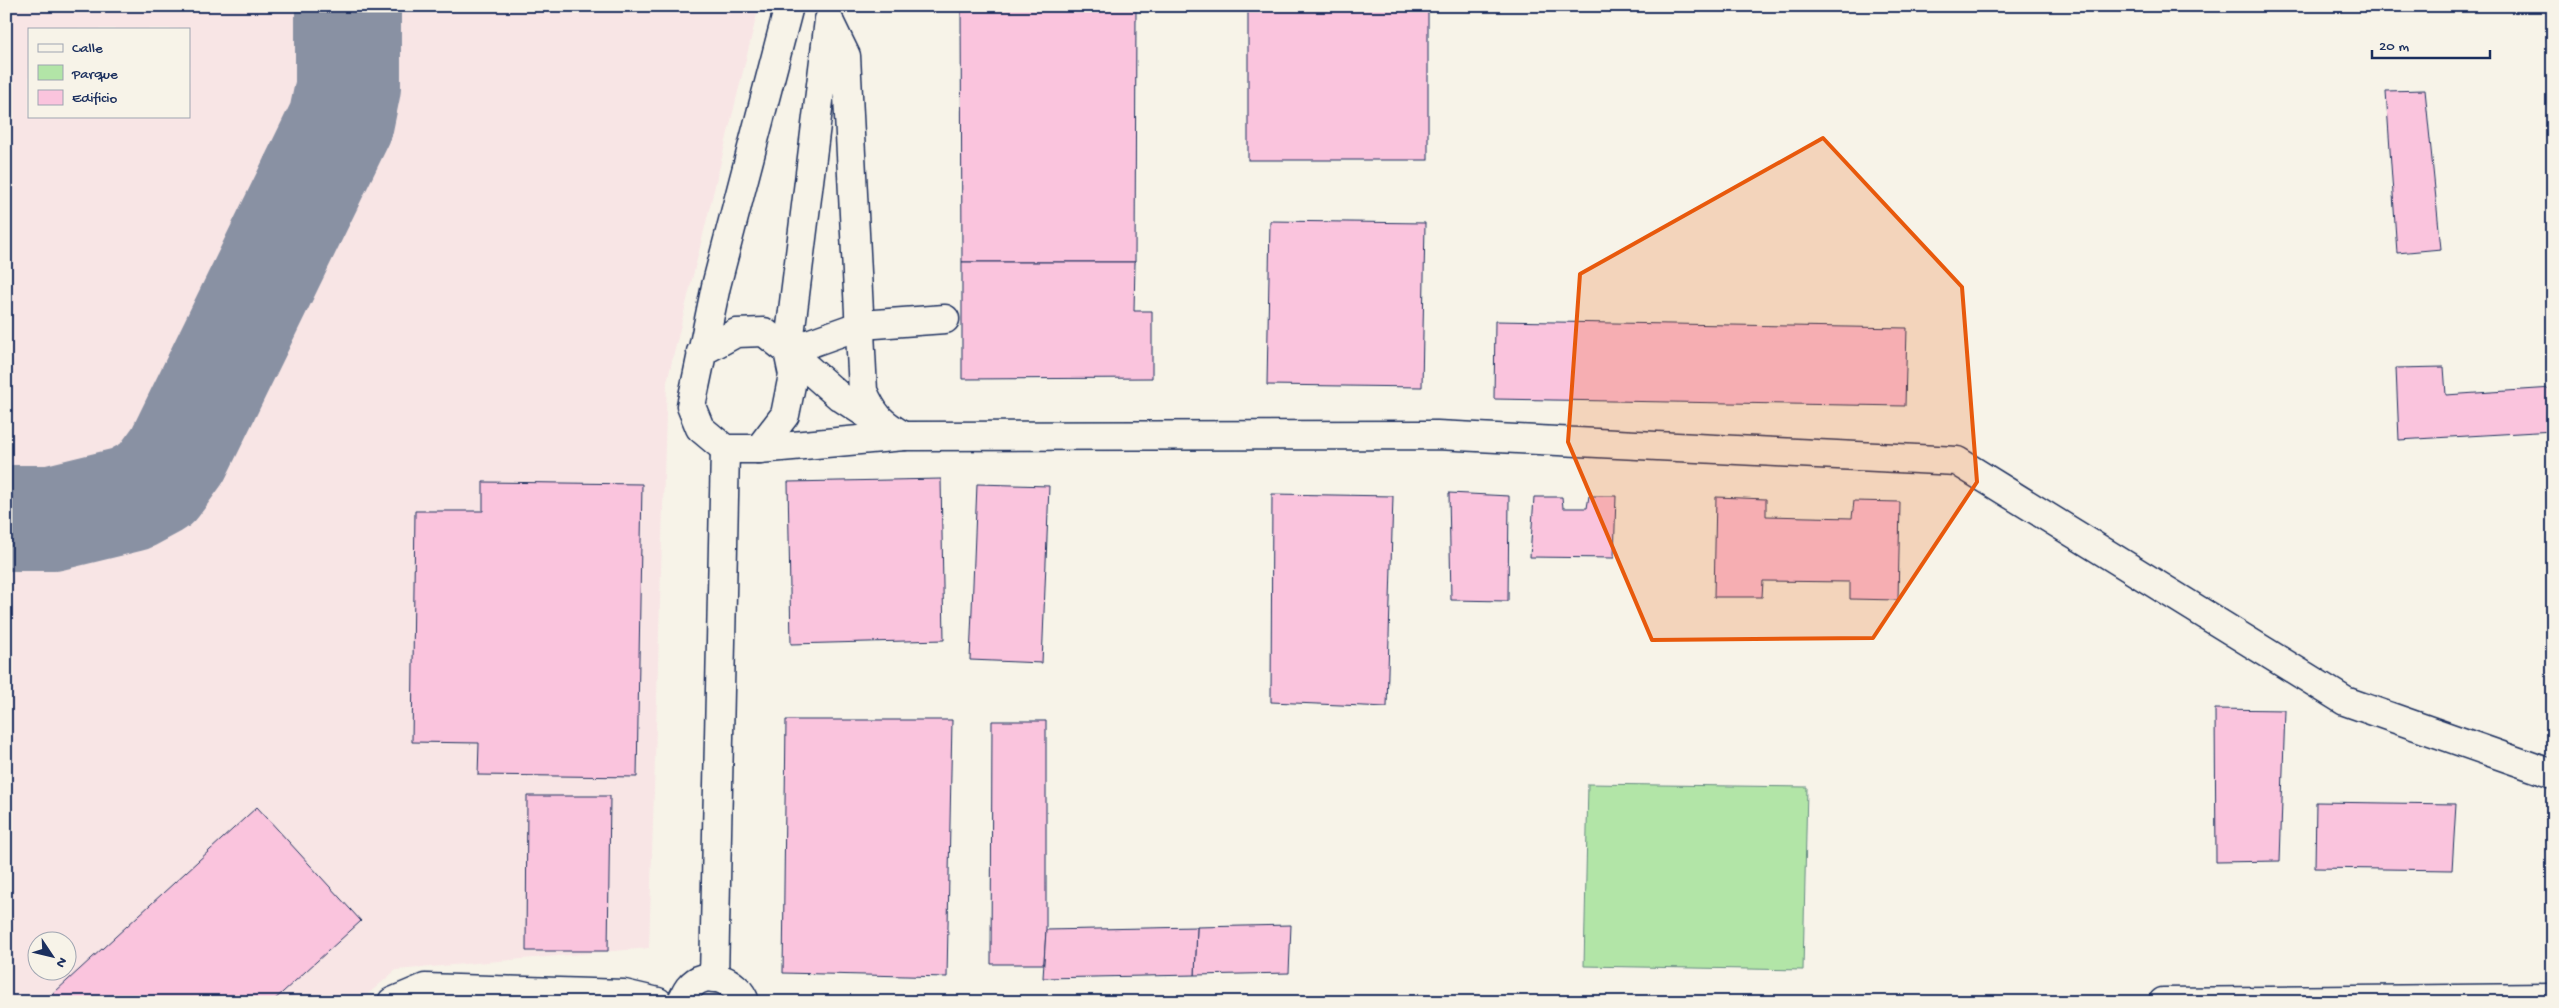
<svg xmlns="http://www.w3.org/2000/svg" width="2559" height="1008" font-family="'Gochi Hand',sans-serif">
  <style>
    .built { fill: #f8e5e5; fill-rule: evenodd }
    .green { fill: #b2e5a7; stroke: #668a82 }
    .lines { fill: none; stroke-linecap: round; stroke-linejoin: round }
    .taxiway { stroke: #8991a3; stroke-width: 106 }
    .building { fill: #fac4dd; stroke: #1b2f5e }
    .minor-casing { stroke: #1b2f5e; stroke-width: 31 }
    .minor { stroke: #f7f3e8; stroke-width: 28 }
    .marked { fill: #e8590c; fill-opacity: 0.2; stroke: #e8590c; stroke-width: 4; stroke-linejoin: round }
  </style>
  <rect width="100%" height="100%" fill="#f7f3e8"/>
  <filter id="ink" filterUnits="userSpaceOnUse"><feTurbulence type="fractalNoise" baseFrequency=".02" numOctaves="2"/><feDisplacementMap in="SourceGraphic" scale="10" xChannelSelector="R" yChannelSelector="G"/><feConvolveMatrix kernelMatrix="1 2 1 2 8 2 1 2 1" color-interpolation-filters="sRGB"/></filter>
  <g filter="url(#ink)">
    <path class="built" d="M6,6H759L667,382L649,948L396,970L359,1002H6ZM29,29H189V116H29ZM38,940H68V970H38Z"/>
    <path class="green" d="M1588,784L1807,787L1803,970L1584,966Z"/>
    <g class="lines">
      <path class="taxiway" d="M6,518H52L130,499L156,485L178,455L341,121L348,87V6"/>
    </g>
    <g class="building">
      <path d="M961,6H1136L1135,262H962Z"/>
      <rect x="1248" y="6" width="180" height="154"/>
      <path d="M2425,90L2441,249L2397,253L2386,91Z"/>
      <path d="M1270,221L1425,223L1422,387L1267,385Z"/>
      <path d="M962,262H1135L1134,311H1152V378L962,379Z"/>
      <path d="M1495,321L1907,328L1905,406L1494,399Z"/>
      <path d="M2444,367L2446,395L2553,388V431L2399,440L2396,368Z"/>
      <path d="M941,479L944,640L791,644L788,482Z"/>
      <path d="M483,482L642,484L637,777L478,775L479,743L412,742L415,511H483Z"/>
      <path d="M977,484L1049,486L1042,663L970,660Z"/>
      <path d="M1449,493L1509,496L1508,601L1451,600Z"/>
      <path d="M1272,494L1393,496L1387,707L1271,702Z"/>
      <path d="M1589,496H1616L1614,558L1530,557L1534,497H1562L1563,508H1587Z"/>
      <path d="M1716,497L1766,499V516L1852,518L1854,501L1900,502L1898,600L1850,599V582L1763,581L1762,597H1714Z"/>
      <path d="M2215,709L2285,710L2280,861L2216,862Z"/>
      <path d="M786,720H952L947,977L783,973Z"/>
      <path d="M992,721H1046V930L1044,964H991Z"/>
      <path d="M527,796H610L608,951H526Z"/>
      <path d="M2316,802L2456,804L2452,870L2315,868Z"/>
      <path d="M257,807L361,921L272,1002H44Z"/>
      <path d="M1291,925L1289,973L1195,975L1197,927Z"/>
      <path d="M1197,927L1195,975L1043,978L1046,930Z"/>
    </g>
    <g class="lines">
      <g class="minor-casing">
        <g id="minor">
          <path d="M829,21L846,56L863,391C874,416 881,423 904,436"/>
          <path d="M788,351L829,20"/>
          <path d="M788,351L861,325L945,319"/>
          <path d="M788,351L839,396L879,422"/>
          <path d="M701,352L736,333L764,332L788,351L793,375L785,415L759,449H725L700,428L691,406L716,286L789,6"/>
          <path d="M759,449L904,436L1437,435L1957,461L2345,701L2553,774"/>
          <path d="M714,978L725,449"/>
          <path d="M392,1002L425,988L624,994L658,1002"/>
          <path d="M681,1002C684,997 686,992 689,988C705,967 738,980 745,1002"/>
          <path d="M2163,1002L2550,998L2553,1000"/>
        </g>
      </g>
      <use href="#minor" class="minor"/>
    </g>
  </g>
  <path class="marked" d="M1823,138L1962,287L1977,482L1873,638L1652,640L1568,442L1580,274Z"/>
  <rect width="2559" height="1008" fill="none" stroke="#f7f3e8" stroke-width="25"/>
  <rect x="12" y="12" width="2534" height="983" fill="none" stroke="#1b2f5e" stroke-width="2" filter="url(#ink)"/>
  <rect x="28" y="28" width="162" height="90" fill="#f7f3e8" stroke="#9fa5b1"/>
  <rect x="38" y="44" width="25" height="8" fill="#f7f3e8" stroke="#9fa5b1"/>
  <text x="72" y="52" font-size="15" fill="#1b2f5e">Calle</text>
  <rect x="38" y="65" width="25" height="15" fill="#b2e5a7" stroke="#9fa5b1"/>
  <text x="72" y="78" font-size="15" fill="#1b2f5e">Parque</text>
  <rect x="38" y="90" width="25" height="15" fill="#fac4dd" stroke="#9fa5b1"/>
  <text x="72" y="102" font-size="15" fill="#1b2f5e">Edificio</text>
  <g transform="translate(52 956) rotate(125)"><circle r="24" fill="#f7f3e8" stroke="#9fa5b1"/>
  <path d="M0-4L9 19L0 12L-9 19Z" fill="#1b2f5e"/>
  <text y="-8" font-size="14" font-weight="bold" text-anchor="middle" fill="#1b2f5e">N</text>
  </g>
  <path d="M2372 50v8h118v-8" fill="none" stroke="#1b2f5e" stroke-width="2.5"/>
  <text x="2379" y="50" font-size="15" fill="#1b2f5e" stroke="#f7f3e8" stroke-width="4" paint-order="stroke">20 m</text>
</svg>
